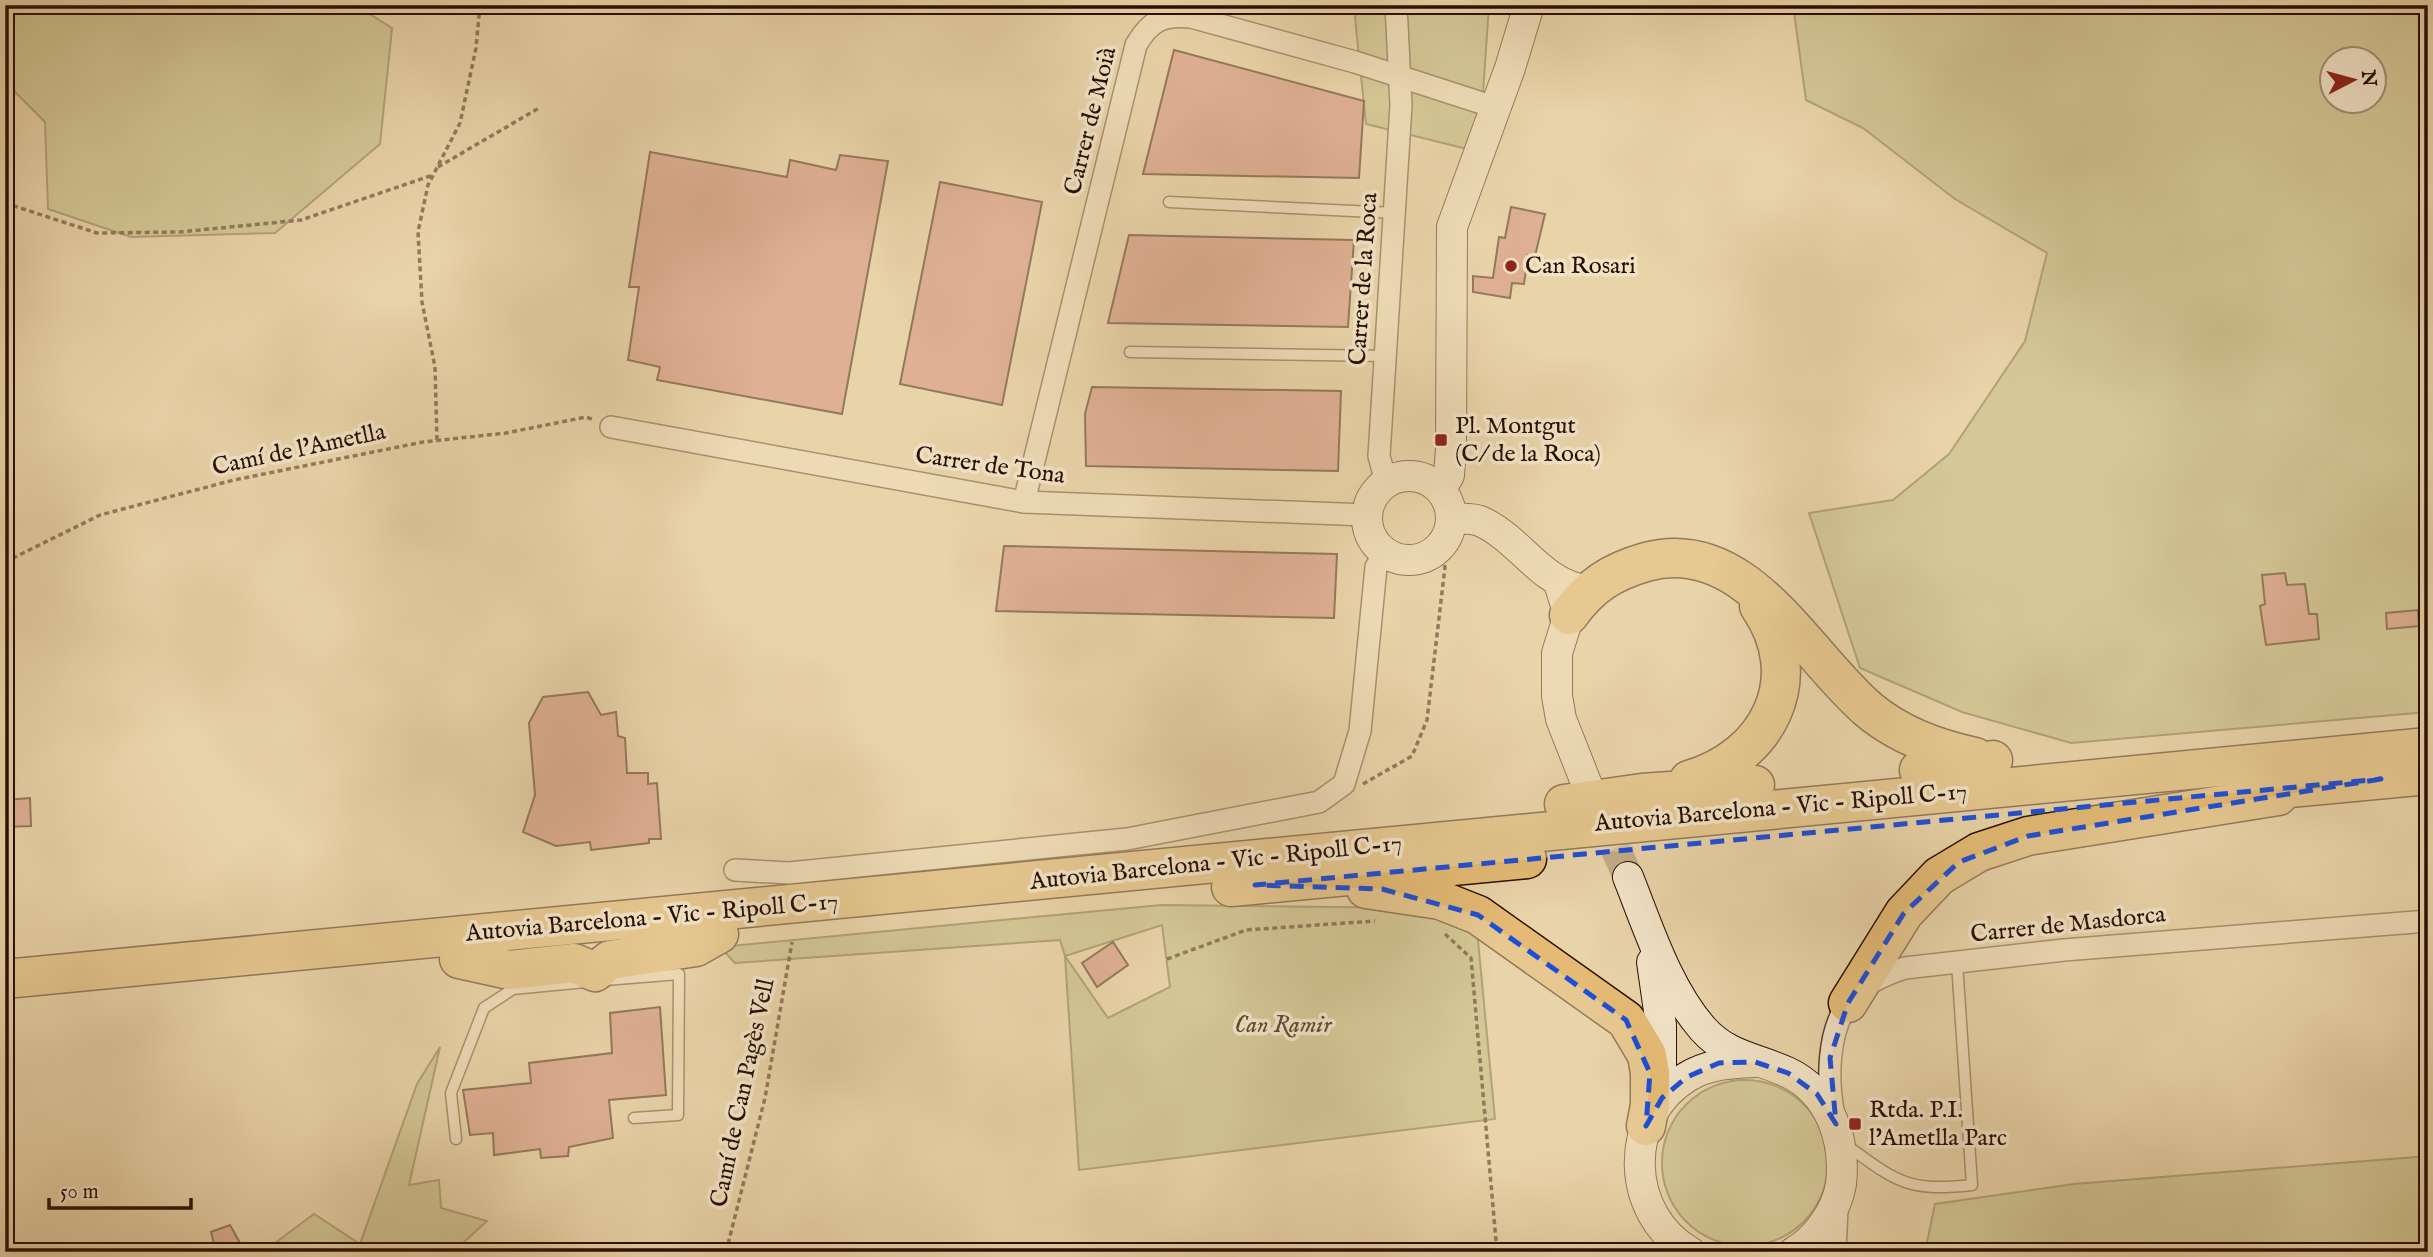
<svg xmlns="http://www.w3.org/2000/svg" width="2433" height="1257" font-family="'IM FELL English',serif">
  <style>
    .green { fill: #bcbb84; stroke: #726542; stroke-width: 2; fill-rule: evenodd }
    .building { fill: #d3857b; stroke: #280f00; stroke-width: 2 }
    .lines { fill: none; stroke-linecap: round; stroke-linejoin: round }
    .secondary-tunnel { stroke: #c2ac86; stroke-width: 30; stroke-dasharray: 30 15; stroke-linecap: butt }
    .lane-casing { stroke: #58402a; stroke-width: 13 }
    .street-casing { stroke: #58402a; stroke-width: 24 }
    .secondary-casing { stroke: #280f00; stroke-width: 32 }
    .highway-casing { stroke: #280f00; stroke-width: 41 }
    .path { stroke: #280f00; stroke-width: 3.5; stroke-dasharray: 5 3.5; stroke-linecap: butt }
    .lane { stroke: #f1e2c6; stroke-width: 10 }
    .street { stroke: #f1e2c6; stroke-width: 21 }
    .secondary { stroke: #f1e2c6; stroke-width: 30 }
    .highway { stroke: #e4ba74; stroke-width: 38 }
    .marked { fill: none; stroke: #1d4ed8; stroke-width: 5; stroke-dasharray: 14 9; stroke-linejoin: round }
    .poi-dot { fill: #8f2418; stroke: #f1e2c6; stroke-width: 2.5 }
    .labels { text-anchor: middle; dominant-baseline: central; stroke-width: 7; stroke-linejoin: round; paint-order: stroke }
    .street-label { font-size: 24px; fill: #280f00; stroke: #f1e2c6 }
    .poi-label { font-size: 24px; fill: #280f00; stroke: #f1e2c6; text-anchor: start }
    .park-label { font-size: 24px; font-style: italic; fill: #5c4b2e; stroke: #f1e2c6 }
  </style>
  <rect width="100%" height="100%" fill="#e9d3a8"/>
  <filter id="stains"><feTurbulence type="fractalNoise" baseFrequency=".00286" numOctaves="4"/><feColorMatrix values="0 0 0 0 .2 0 0 0 0 .09 0 0 0 0 .02 0 0 0 .5 -.17"/></filter>
  <radialGradient id="worn" r=".72"><stop offset=".6" stop-color="#630" stop-opacity="0"/><stop offset="1" stop-color="#630" stop-opacity=".3"/></radialGradient>
  <g class="green">
    <path d="M5,5H355L392,28L380,144L275,233L131,237L48,209L45,122L5,82Z"/>
    <path d="M1357,5H1489L1479,152L1366,124L1355,18Z"/>
    <path d="M1793,5H2428V712L2071,743L1962,712L1860,668L1809,513L1893,500L1949,454L2025,341L2047,253L1955,199L1863,128L1806,100ZM2332,60H2374V102H2332Z"/>
    <path d="M1161,905L1424,908L1477,930L1495,1119L1079,1170L1065,956L1060,940L735,963L720,947ZM1162,925L1170,987L1108,1018L1065,956Z"/>
    <path d="M440,1047L409,1185L439,1180L441,1208L487,1221L453,1252H274L271,1246L314,1214L360,1244L417,1084Z"/>
    <circle cx="1745" cy="1163" r="83"/>
    <path d="M2428,1156V1252H1925L1935,1204L2074,1184Z"/>
  </g>
  <g class="building">
    <path d="M1174,50L1364,101L1359,178L1143,174Z"/>
    <path d="M650,152L787,177L790,160L836,170L840,155L888,161L842,414L657,380L660,367L628,360L639,287H629Z"/>
    <path d="M940,182L1042,202L1002,405L900,384Z"/>
    <path d="M1511,207L1545,214L1535,256L1528,255L1524,284L1512,283L1510,298L1473,292V276L1493,278L1499,237L1505,238Z"/>
    <path d="M1129,235L1354,240L1348,327L1108,323Z"/>
    <path d="M1092,387L1341,391L1338,471L1086,466L1085,414Z"/>
    <path d="M1004,546L1337,554L1334,618L996,611Z"/>
    <path d="M2285,573L2287,585L2305,584L2309,614H2317L2319,639L2266,645L2260,606L2265,604L2262,575Z"/>
    <path d="M2418,610L2419,626L2387,629L2386,613Z"/>
    <path d="M588,692L601,715L616,712L618,736L625,738L627,773H648V784L657,783L661,839H649V843L591,850L590,842L556,846L523,832L535,795L529,723L543,697Z"/>
    <path d="M30,798L31,826L5,827V800Z"/>
    <path d="M1113,942L1128,965L1097,987L1082,963Z"/>
    <path d="M660,1007L666,1095L609,1100L613,1138L569,1147L568,1156L541,1158L540,1149L494,1155L493,1133L470,1135L463,1090L531,1083L529,1063L612,1053L610,1013Z"/>
    <path d="M230,1225L245,1252H216L211,1232Z"/>
  </g>
  <g class="lines">
    <path class="secondary-tunnel" d="M1597,807L1628,877"/>
    <g class="lane-casing">
      <g id="lane">
        <path d="M1169,202L1395,213"/>
        <path d="M1130,352L1385,356"/>
        <path d="M605,980L679,974L678,1115L634,1118"/>
        <path d="M456,1139L451,1093L484,1008L513,989L585,982"/>
        <path d="M1846,1145C1897,1182 1907,1192 1972,1185L1957,963"/>
      </g>
    </g>
    <g class="street-casing">
      <g id="street">
        <path d="M611,427L1024,502L1367,515"/>
        <path d="M1386,482L1379,456L1401,105L1396,5"/>
        <path d="M1024,502L1136,45C1150,21 1163,14 1191,17L1355,62L1494,107"/>
        <path d="M735,870L789,873L1127,839L1319,802L1344,784L1360,731L1376,567L1384,553"/>
        <path d="M1834,1115C1827,1081 1827,1032 1849,1002C1861,985 1886,974 1905,968L2064,950L2428,921"/>
        <path d="M1835,1252L1837,1209"/>
      </g>
    </g>
    <g class="secondary-casing">
      <g id="secondary">
        <circle cx="1409" cy="518" r="42"/>
        <path d="M1441,489L1449,475L1451,448L1452,227L1510,68L1529,5"/>
        <path d="M1452,518C1461,519 1472,518 1480,521C1517,537 1538,578 1576,588"/>
        <path d="M1559,583L1569,615L1557,653V696L1561,719L1587,785"/>
        <path d="M1628,877C1648,927 1667,988 1703,1029C1727,1056 1756,1058 1787,1072C1830,1092 1846,1140 1841,1184C1837,1210 1817,1239 1794,1252"/>
        <path d="M1652,962L1661,1025V1083"/>
        <path d="M1690,1252C1625,1214 1622,1117 1687,1077C1708,1064 1731,1063 1754,1062"/>
      </g>
    </g>
    <g class="highway-casing">
      <g id="highway">
        <path d="M1569,615C1590,586 1611,572 1646,562C1746,534 1805,656 1869,710C1899,735 1937,749 1975,757"/>
        <path d="M1919,770L1993,760"/>
        <path d="M1689,780C1768,757 1809,679 1759,606"/>
        <path d="M2249,792L2428,775"/>
        <path d="M1564,804L1642,793L1755,785"/>
        <path d="M1231,887L1527,859"/>
        <path d="M1366,889L1440,900L1478,915L1626,1020L1647,1055L1650,1073V1105L1646,1126"/>
        <path d="M459,959L509,970L574,963L595,972L610,960L696,947L719,934"/>
        <path d="M5,979L2428,747"/>
        <path d="M1848,1003L1904,913L1939,876L1979,852L2028,836L2278,796"/>
      </g>
    </g>
    <g class="path">
      <path d="M438,167L539,108"/>
      <path d="M5,203L97,233L180,232L301,220L433,175"/>
      <path d="M437,440L435,367L422,302L418,232L428,185L460,123L476,48L480,5"/>
      <path d="M5,562L100,515L234,480L423,442L506,433L586,417L594,420"/>
      <path d="M1363,784L1412,756L1427,720L1445,567L1442,546"/>
      <path d="M1445,934L1471,958L1497,1252"/>
      <path d="M1167,959L1246,930L1375,921"/>
      <path d="M726,1252L765,1098L792,942"/>
    </g>
    <use href="#lane" class="lane"/>
    <use href="#street" class="street"/>
    <use href="#secondary" class="secondary"/>
    <use href="#highway" class="highway"/>
  </g>
  <path d="M0 0H2433V1257H0ZM2381,779L2028,836L1959,862L1904,913L1848,1003L1830,1058L1836,1124L1817,1094L1788,1073L1755,1062L1719,1063L1687,1077L1662,1098L1646,1126L1650,1073L1626,1020L1478,915L1382,889L1255,885Z" fill="#e9d3a8" fill-opacity=".55" fill-rule="evenodd"/>
  <path class="marked" d="M2381,779L2028,836L1959,862L1904,913L1848,1003L1830,1058L1836,1124L1817,1094L1788,1073L1755,1062L1719,1063L1687,1077L1662,1098L1646,1126L1650,1073L1626,1020L1478,915L1382,889L1255,885Z"/>
  <g class="poi-dot">
    <circle cx="1511" cy="266" r="7"/>
    <rect x="1434" y="433" width="14" height="14" rx="3.5"/>
    <rect x="1848" y="1117" width="14" height="14" rx="3.5"/>
  </g>
  <g class="labels">
    <g class="street-label">
      <text transform="translate(1091 121) rotate(-76)">Carrer de Moià</text>
      <text transform="translate(1364 279) rotate(-86)">Carrer de la Roca</text>
      <text transform="translate(299 450) rotate(-12)">Camí de l'Ametlla</text>
      <text transform="translate(990 466) rotate(8)">Carrer de Tona</text>
      <text transform="translate(1781 808) rotate(-5)">Autovia Barcelona - Vic - Ripoll C-17</text>
      <text transform="translate(1216 863) rotate(-6)">Autovia Barcelona - Vic - Ripoll C-17</text>
      <text transform="translate(652 918) rotate(-5)">Autovia Barcelona - Vic - Ripoll C-17</text>
      <text transform="translate(2068 925) rotate(-6)">Carrer de Masdorca</text>
      <text transform="translate(743 1093) rotate(-78)">Camí de Can Pagès Vell</text>
    </g>
    <g class="poi-label">
      <text x="1525" y="266">Can Rosari</text>
      <text x="1455" y="426">Pl. Montgut<tspan x="1455" dy="28">(C/ de la Roca)</tspan></text>
      <text x="1869" y="1110">Rtda. P.I.<tspan x="1869" dy="28">l'Ametlla Parc</tspan></text>
    </g>
    <g class="park-label">
      <text x="1283" y="1025">Can Ramir</text>
    </g>
  </g>
  <rect width="2433" height="1257" fill="none" stroke="#e9d3a8" stroke-width="28"/>
  <rect x="7" y="7" width="2419" height="1243" fill="none" stroke="#280f00" stroke-width="3.5"/>
  <rect x="14" y="14" width="2405" height="1229" fill="none" stroke="#280f00" stroke-width="2"/>
  <g transform="translate(2353 80) rotate(84)"><circle r="33" fill="#f1e2c6" stroke="#a18e77" stroke-width="2"/>
  <path d="M0-5L12 26L0 18L-12 26Z" fill="#8f2418"/>
  <text y="-10" font-size="19" font-weight="bold" text-anchor="middle" fill="#280f00">N</text>
  </g>
  <path d="M49 1198v10h142v-10" fill="none" stroke="#280f00" stroke-width="3.5"/>
  <text x="60" y="1198" font-size="21" fill="#280f00" stroke="#f1e2c6" stroke-width="5" paint-order="stroke">50 m</text>
  <rect width="100%" height="100%" filter="url(#stains)"/>
  <rect width="100%" height="100%" fill="url(#worn)"/>
</svg>
